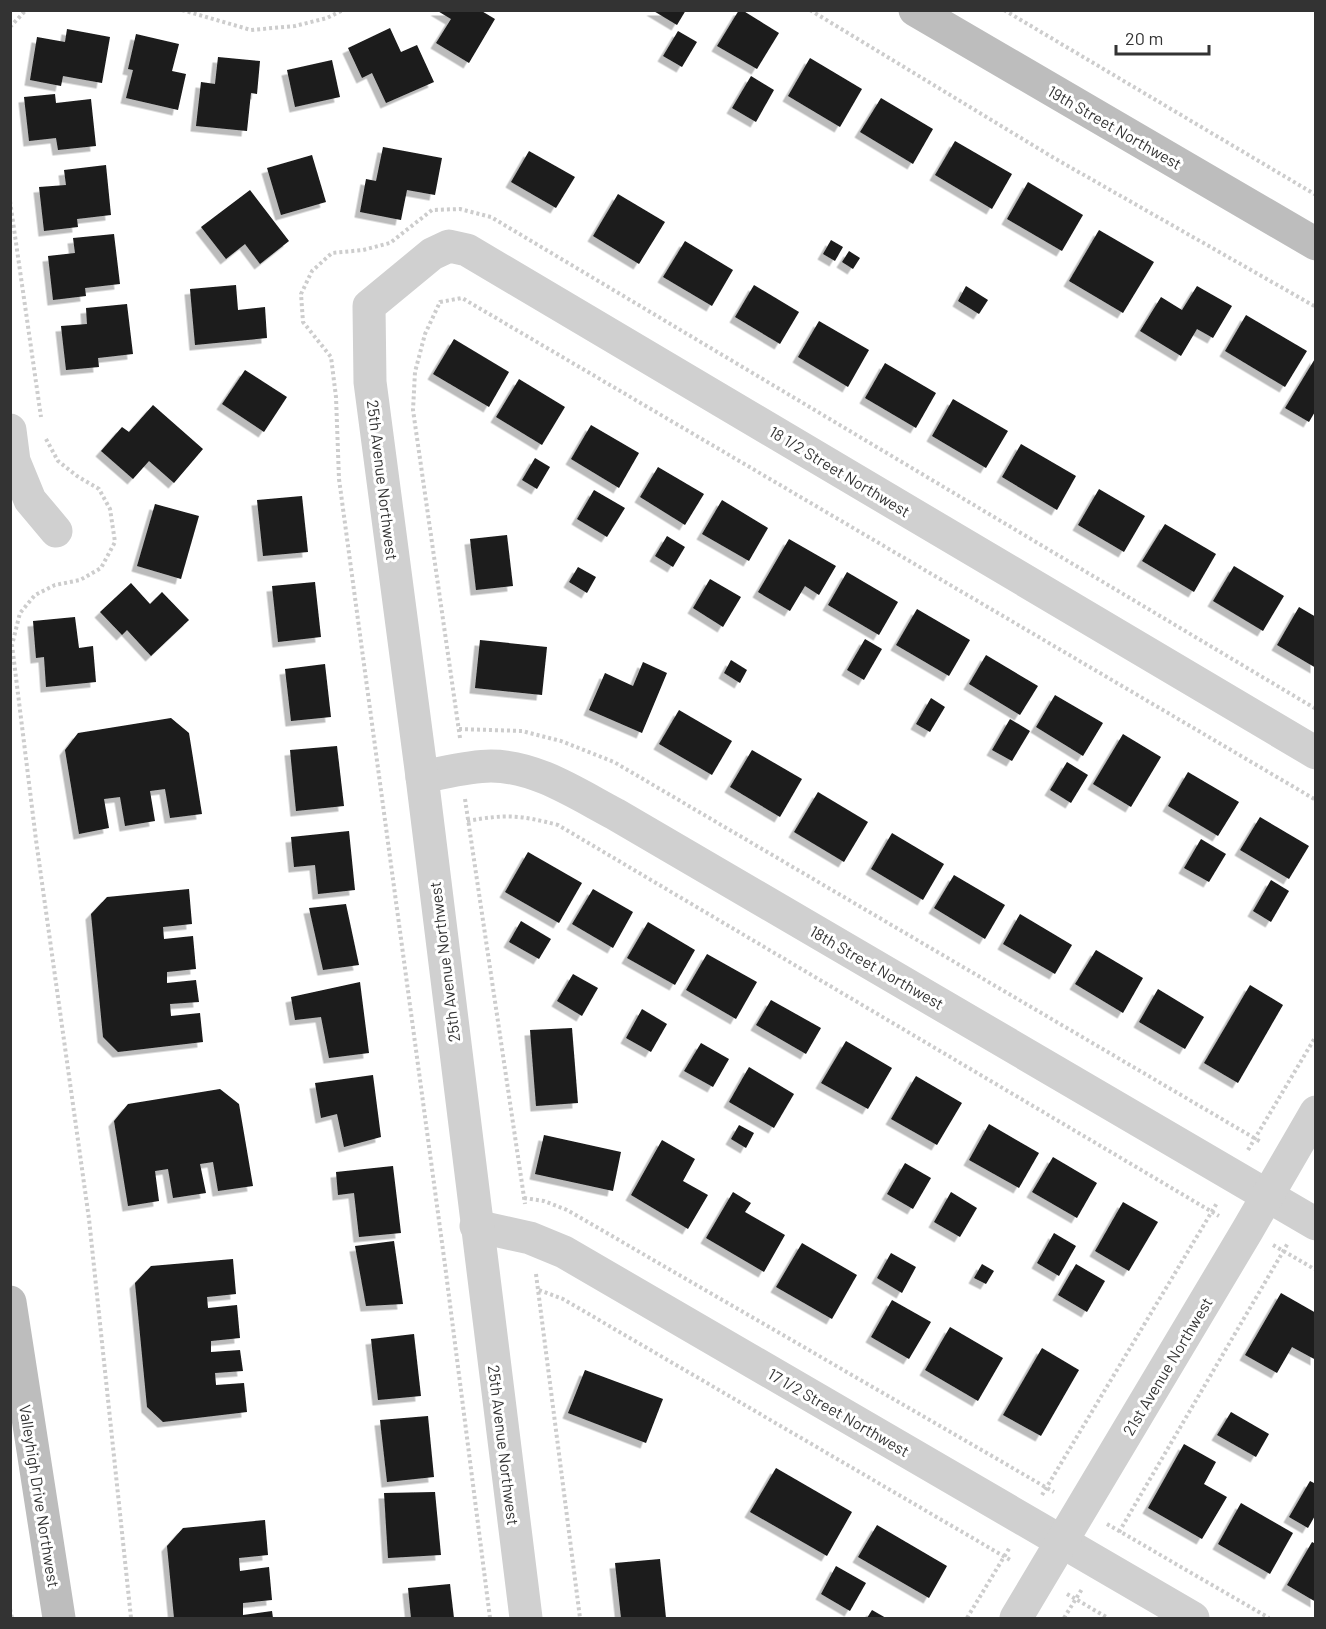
<svg xmlns="http://www.w3.org/2000/svg" width="1326" height="1629" font-family="Barlow,sans-serif">
  <style>
    .building { fill: #1a1a1a; filter: url(#shadow) }
    .lines { fill: none; stroke-linecap: round; stroke-linejoin: round }
    .path { stroke: #cdcdcd; stroke-width: 4; stroke-dasharray: 3 3; stroke-linecap: butt }
    .street { stroke: #d0d0d0; stroke-width: 33 }
    .secondary { stroke: #bdbdbd; stroke-width: 33 }
    .labels { text-anchor: middle; dominant-baseline: central; stroke-width: 6; stroke-linejoin: round; paint-order: stroke }
    .street-label { font-size: 16px; fill: #333; stroke: #fff }
  </style>
  <defs>
    <filter id="shadow"><feDropShadow dx="-5.5" dy="5.5" stdDeviation="0" flood-color="#0004"/></filter>
  </defs>
  <rect width="100%" height="100%" fill="#fff"/>
  <g class="building">
    <path d="M436,10H480L495,19L469,63L436,43L451,19Z"/>
    <path d="M652,10H686L677,25Z"/>
    <path d="M739,10H742L779,33L757,69L717,46Z"/>
    <path d="M390,28L401,52L417,45L434,82L386,103L372,73L362,78L348,48Z"/>
    <path d="M67,29L110,37L102,83L63,76L61,86L30,80L37,37L65,42Z"/>
    <path d="M678,31L697,42L682,67L663,56Z"/>
    <path d="M136,34L179,44L172,71L186,74L178,110L126,98L133,70L128,69Z"/>
    <path d="M218,57L260,61L257,94L251,93L247,131L196,126L201,82L215,84Z"/>
    <path d="M810,58L862,89L840,127L788,96Z"/>
    <path d="M332,60L340,97L295,107L287,70Z"/>
    <path d="M751,76L774,90L756,122L732,108Z"/>
    <path d="M55,94L56,103L91,99L96,146L58,150L56,138L29,141L24,97Z"/>
    <path d="M881,98L933,129L913,164L860,132Z"/>
    <path d="M955,141L1012,174L992,209L935,175Z"/>
    <path d="M383,147L442,158L435,195L407,190L401,220L360,212L366,179L376,181Z"/>
    <path d="M529,151L575,177L556,208L511,182Z"/>
    <path d="M312,155L326,202L281,215L267,168Z"/>
    <path d="M106,165L111,215L77,219L78,227L44,231L39,187L66,185L64,170Z"/>
    <path d="M1028,182L1083,215L1062,251L1007,219Z"/>
    <path d="M250,190L289,241L260,264L245,244L226,259L201,227Z"/>
    <path d="M618,194L665,222L639,264L593,236Z"/>
    <path d="M1099,230L1154,262L1123,313L1069,281Z"/>
    <path d="M114,234L120,284L85,288L86,296L53,300L48,256L75,253L73,238Z"/>
    <path d="M831,240L843,247L835,261L823,254Z"/>
    <path d="M685,241L733,270L712,306L663,277Z"/>
    <path d="M849,251L860,258L853,269L842,262Z"/>
    <path d="M236,285L238,310L265,307L267,338L195,345L190,289Z"/>
    <path d="M754,285L799,312L780,344L735,317Z"/>
    <path d="M966,286L988,300L979,314L958,301Z"/>
    <path d="M1197,286L1232,306L1213,338L1197,329L1181,356L1140,331L1161,297L1182,310Z"/>
    <path d="M127,304L133,354L98,358L99,367L66,370L61,326L87,324L86,308Z"/>
    <path d="M1246,315L1307,351L1285,387L1225,351Z"/>
    <path d="M819,321L869,350L848,387L798,357Z"/>
    <path d="M454,339L509,372L489,407L433,374Z"/>
    <path d="M1316,357V410L1309,422L1285,408Z"/>
    <path d="M885,363L936,393L916,428L865,398Z"/>
    <path d="M245,370L287,397L264,432L222,404Z"/>
    <path d="M519,379L565,407L542,445L496,417Z"/>
    <path d="M953,399L1008,431L986,468L932,436Z"/>
    <path d="M153,405L203,449L174,483L149,461L133,479L101,451L122,427L129,432Z"/>
    <path d="M591,425L639,453L619,488L571,459Z"/>
    <path d="M1021,444L1076,476L1057,510L1002,477Z"/>
    <path d="M535,458L550,467L537,489L522,480Z"/>
    <path d="M658,467L704,494L685,525L640,497Z"/>
    <path d="M1099,489L1145,516L1124,552L1078,525Z"/>
    <path d="M594,490L625,508L607,537L577,519Z"/>
    <path d="M302,496L308,552L263,556L257,500Z"/>
    <path d="M722,500L768,528L749,561L702,534Z"/>
    <path d="M155,504L199,516L181,579L137,566Z"/>
    <path d="M1165,524L1216,554L1194,592L1142,561Z"/>
    <path d="M507,535L513,586L476,590L470,539Z"/>
    <path d="M667,536L685,547L673,567L655,556Z"/>
    <path d="M789,539L836,566L819,595L805,586L790,611L758,592Z"/>
    <path d="M1234,566L1284,596L1263,631L1213,601Z"/>
    <path d="M578,567L596,577L587,593L569,582Z"/>
    <path d="M847,572L898,602L879,635L828,605Z"/>
    <path d="M710,579L741,597L723,627L693,608Z"/>
    <path d="M315,582L321,637L278,642L272,586Z"/>
    <path d="M131,583L150,604L162,592L189,620L151,656L127,630L122,635L100,612Z"/>
    <path d="M1299,607L1316,617V668L1277,645Z"/>
    <path d="M917,609L970,640L949,676L896,645Z"/>
    <path d="M75,617L79,648L93,646L96,682L46,687L44,657L36,658L33,621Z"/>
    <path d="M865,639L882,649L864,680L847,670Z"/>
    <path d="M480,640L547,647L542,695L475,688Z"/>
    <path d="M986,655L1038,686L1020,715L969,684Z"/>
    <path d="M731,660L747,670L740,683L724,673Z"/>
    <path d="M643,662L667,673L642,733L589,710L605,673L633,686Z"/>
    <path d="M325,664L331,717L291,721L285,669Z"/>
    <path d="M1055,695L1103,723L1083,756L1036,727Z"/>
    <path d="M931,698L945,707L930,732L916,724Z"/>
    <path d="M679,710L732,741L712,775L659,744Z"/>
    <path d="M171,718L189,733L202,814L170,818L165,789L150,791L155,821L125,826L120,797L104,799L109,828L79,834L65,750L78,733Z"/>
    <path d="M1010,719L1030,731L1012,761L992,750Z"/>
    <path d="M1123,734L1161,757L1131,807L1093,784Z"/>
    <path d="M337,746L344,806L296,811L290,750Z"/>
    <path d="M752,750L802,779L780,817L730,787Z"/>
    <path d="M1067,762L1088,775L1071,803L1050,790Z"/>
    <path d="M1188,772L1239,802L1218,836L1168,806Z"/>
    <path d="M818,792L868,822L844,862L794,832Z"/>
    <path d="M1260,817L1309,846L1289,879L1240,850Z"/>
    <path d="M349,831L355,890L318,894L315,865L294,867L291,837Z"/>
    <path d="M892,833L944,864L923,900L871,869Z"/>
    <path d="M1201,839L1226,854L1209,882L1184,868Z"/>
    <path d="M528,852L582,883L559,923L505,892Z"/>
    <path d="M954,875L1005,905L985,939L934,908Z"/>
    <path d="M1271,880L1289,891L1271,922L1253,911Z"/>
    <path d="M189,889L192,924L163,927L164,939L193,936L196,969L167,972V983L196,980L199,1002L170,1004L171,1016L200,1013L203,1042L118,1052L103,1037L91,914L107,897Z"/>
    <path d="M593,889L633,912L613,948L572,924Z"/>
    <path d="M346,904L359,965L323,970L309,908Z"/>
    <path d="M1020,914L1072,945L1055,974L1003,944Z"/>
    <path d="M521,921L551,939L539,959L509,942Z"/>
    <path d="M648,922L695,950L675,985L627,958Z"/>
    <path d="M1096,950L1143,978L1123,1013L1075,984Z"/>
    <path d="M707,954L757,982L736,1019L686,990Z"/>
    <path d="M573,974L598,988L582,1016L557,1001Z"/>
    <path d="M360,982L369,1053L329,1058L321,1017L295,1020L291,997Z"/>
    <path d="M1250,985L1283,1005L1238,1083L1204,1063Z"/>
    <path d="M1158,989L1204,1017L1185,1049L1139,1022Z"/>
    <path d="M771,1000L821,1028L806,1054L756,1025Z"/>
    <path d="M642,1009L667,1024L651,1052L626,1038Z"/>
    <path d="M572,1028L578,1103L536,1106L530,1030Z"/>
    <path d="M846,1041L892,1068L868,1109L821,1083Z"/>
    <path d="M701,1043L729,1059L713,1087L684,1071Z"/>
    <path d="M749,1067L794,1094L774,1128L729,1102Z"/>
    <path d="M373,1075L381,1137L344,1147L337,1114L321,1118L315,1083Z"/>
    <path d="M916,1076L962,1103L937,1145L891,1119Z"/>
    <path d="M220,1089L239,1104L253,1186L218,1191L213,1162L200,1164L206,1193L173,1198L168,1169L155,1171L159,1201L128,1206L114,1121L128,1104Z"/>
    <path d="M989,1124L1039,1153L1019,1188L969,1160Z"/>
    <path d="M739,1125L754,1133L746,1148L731,1139Z"/>
    <path d="M544,1135L621,1152L613,1191L535,1174Z"/>
    <path d="M662,1140L695,1159L683,1181L708,1195L688,1229L631,1195Z"/>
    <path d="M1053,1157L1097,1183L1077,1218L1032,1192Z"/>
    <path d="M905,1163L931,1178L913,1209L887,1194Z"/>
    <path d="M393,1166L401,1233L359,1237L354,1193L338,1195L336,1172Z"/>
    <path d="M733,1192L751,1203L745,1212L785,1235L764,1272L706,1238Z"/>
    <path d="M951,1192L977,1208L960,1237L934,1222Z"/>
    <path d="M1123,1202L1158,1222L1129,1271L1095,1251Z"/>
    <path d="M1054,1233L1076,1246L1059,1276L1037,1263Z"/>
    <path d="M394,1241L403,1304L366,1306L355,1246Z"/>
    <path d="M802,1243L857,1275L832,1319L776,1287Z"/>
    <path d="M891,1253L916,1267L902,1293L877,1278Z"/>
    <path d="M233,1259L236,1294L207,1297L208,1308L237,1305L240,1338L211,1341V1352L240,1350L243,1371L215,1373L216,1385L244,1383L247,1412L163,1422L147,1407L135,1283L151,1266Z"/>
    <path d="M982,1264L994,1271L986,1284L974,1278Z"/>
    <path d="M1076,1264L1105,1281L1087,1312L1058,1295Z"/>
    <path d="M1281,1293L1316,1313V1360L1292,1347L1277,1373L1245,1355Z"/>
    <path d="M892,1300L931,1322L909,1359L871,1337Z"/>
    <path d="M950,1327L1003,1358L978,1401L925,1370Z"/>
    <path d="M414,1334L421,1396L378,1400L371,1339Z"/>
    <path d="M1042,1348L1079,1370L1041,1436L1003,1415Z"/>
    <path d="M585,1370L663,1399L646,1443L568,1413Z"/>
    <path d="M1231,1412L1269,1434L1256,1457L1217,1435Z"/>
    <path d="M428,1416L434,1477L387,1482L380,1420Z"/>
    <path d="M1184,1444L1216,1462L1204,1484L1227,1497L1202,1539L1148,1508Z"/>
    <path d="M776,1468L852,1512L827,1556L750,1512Z"/>
    <path d="M1310,1481L1316,1484V1514L1308,1528L1289,1517Z"/>
    <path d="M435,1492L441,1555L388,1558L384,1493Z"/>
    <path d="M1241,1503L1293,1533L1270,1574L1218,1544Z"/>
    <path d="M265,1520L268,1555L239,1558L240,1571L269,1567L272,1600L243,1603V1615L272,1611L273,1618H174L167,1546L183,1528Z"/>
    <path d="M877,1525L947,1566L929,1598L858,1557Z"/>
    <path d="M1312,1542L1316,1544V1602L1287,1585Z"/>
    <path d="M660,1559L666,1618H621L615,1563Z"/>
    <path d="M836,1566L866,1583L850,1611L821,1594Z"/>
    <path d="M450,1584L454,1618H411L408,1588Z"/>
    <path d="M872,1610L886,1618H867Z"/>
  </g>
  <g class="lines">
    <g class="path">
      <path d="M182,10L251,30L295,26L327,18L343,10"/>
      <path d="M810,10L1054,158L1316,307"/>
      <path d="M1004,10L1316,195"/>
      <path d="M10,27L26,10"/>
      <path d="M10,201L41,417"/>
      <path d="M46,439L58,461L77,476L99,489L110,509L115,542L101,568L80,580L55,585L35,595L20,613L12,645L36,840L89,1219L131,1618"/>
      <path d="M459,729L522,731L561,741L614,762L1261,1142"/>
      <path d="M460,738L413,410L415,372L425,334L440,302L462,298L1316,800"/>
      <path d="M465,799L525,1204"/>
      <path d="M467,821C506,814 520,815 558,825L1219,1216"/>
      <path d="M1248,1150L1316,1036"/>
      <path d="M524,1198L544,1201L567,1210L1054,1492"/>
      <path d="M1273,1245L1316,1270"/>
      <path d="M536,1274L580,1618"/>
      <path d="M539,1290L563,1299L1012,1561"/>
      <path d="M1042,1495L1217,1203"/>
      <path d="M1107,1524L1269,1618"/>
      <path d="M1119,1532L1288,1243"/>
      <path d="M1067,1594L1108,1618"/>
      <path d="M10,1609L12,1618"/>
      <path d="M490,1618L445,1265L339,479L336,397L331,357L303,322L301,294L312,271L332,253L363,250L390,243L432,210L460,209L491,217L1316,709"/>
      <path d="M967,1618L1010,1547"/>
      <path d="M1064,1618L1082,1589"/>
    </g>
    <g class="street">
      <path d="M10,430L14,461L30,500L56,531"/>
      <path d="M422,777C444,773 468,766 491,766C536,766 577,794 615,814L1316,1224"/>
      <path d="M476,1226L530,1238L564,1252L1193,1618"/>
      <path d="M526,1618L422,777L370,382L369,306L432,254L449,246L467,250L1316,753"/>
      <path d="M1016,1618L1247,1231L1316,1112"/>
    </g>
    <g class="secondary">
      <path d="M915,10L1316,244"/>
      <path d="M10,1302L59,1618"/>
    </g>
  </g>
  <g class="labels">
    <g class="street-label">
      <text transform="translate(1115 127) rotate(30)">19th Street Northwest</text>
      <text transform="translate(840 471) rotate(31)">18 1/2 Street Northwest</text>
      <text transform="translate(383 480) rotate(83)">25th Avenue Northwest</text>
      <text transform="translate(444 962) rotate(-97)">25th Avenue Northwest</text>
      <text transform="translate(877 967) rotate(30)">18th Street Northwest</text>
      <text transform="translate(1167 1366) rotate(-59)">21st Avenue Northwest</text>
      <text transform="translate(839 1412) rotate(30)">17 1/2 Street Northwest</text>
      <text transform="translate(504 1445) rotate(83)">25th Avenue Northwest</text>
      <text transform="translate(40 1496) rotate(81)">Valleyhigh Drive Northwest</text>
    </g>
  </g>
  <rect width="1326" height="1629" fill="none" stroke="#333333" stroke-width="24"/>
  <path d="M1116 45v9h93v-9" fill="none" stroke="#333333" stroke-width="3"/>
  <text x="1125" y="45" font-size="18" fill="#333333" stroke="#ffffff" stroke-width="4.5" paint-order="stroke">20 m</text>
</svg>
